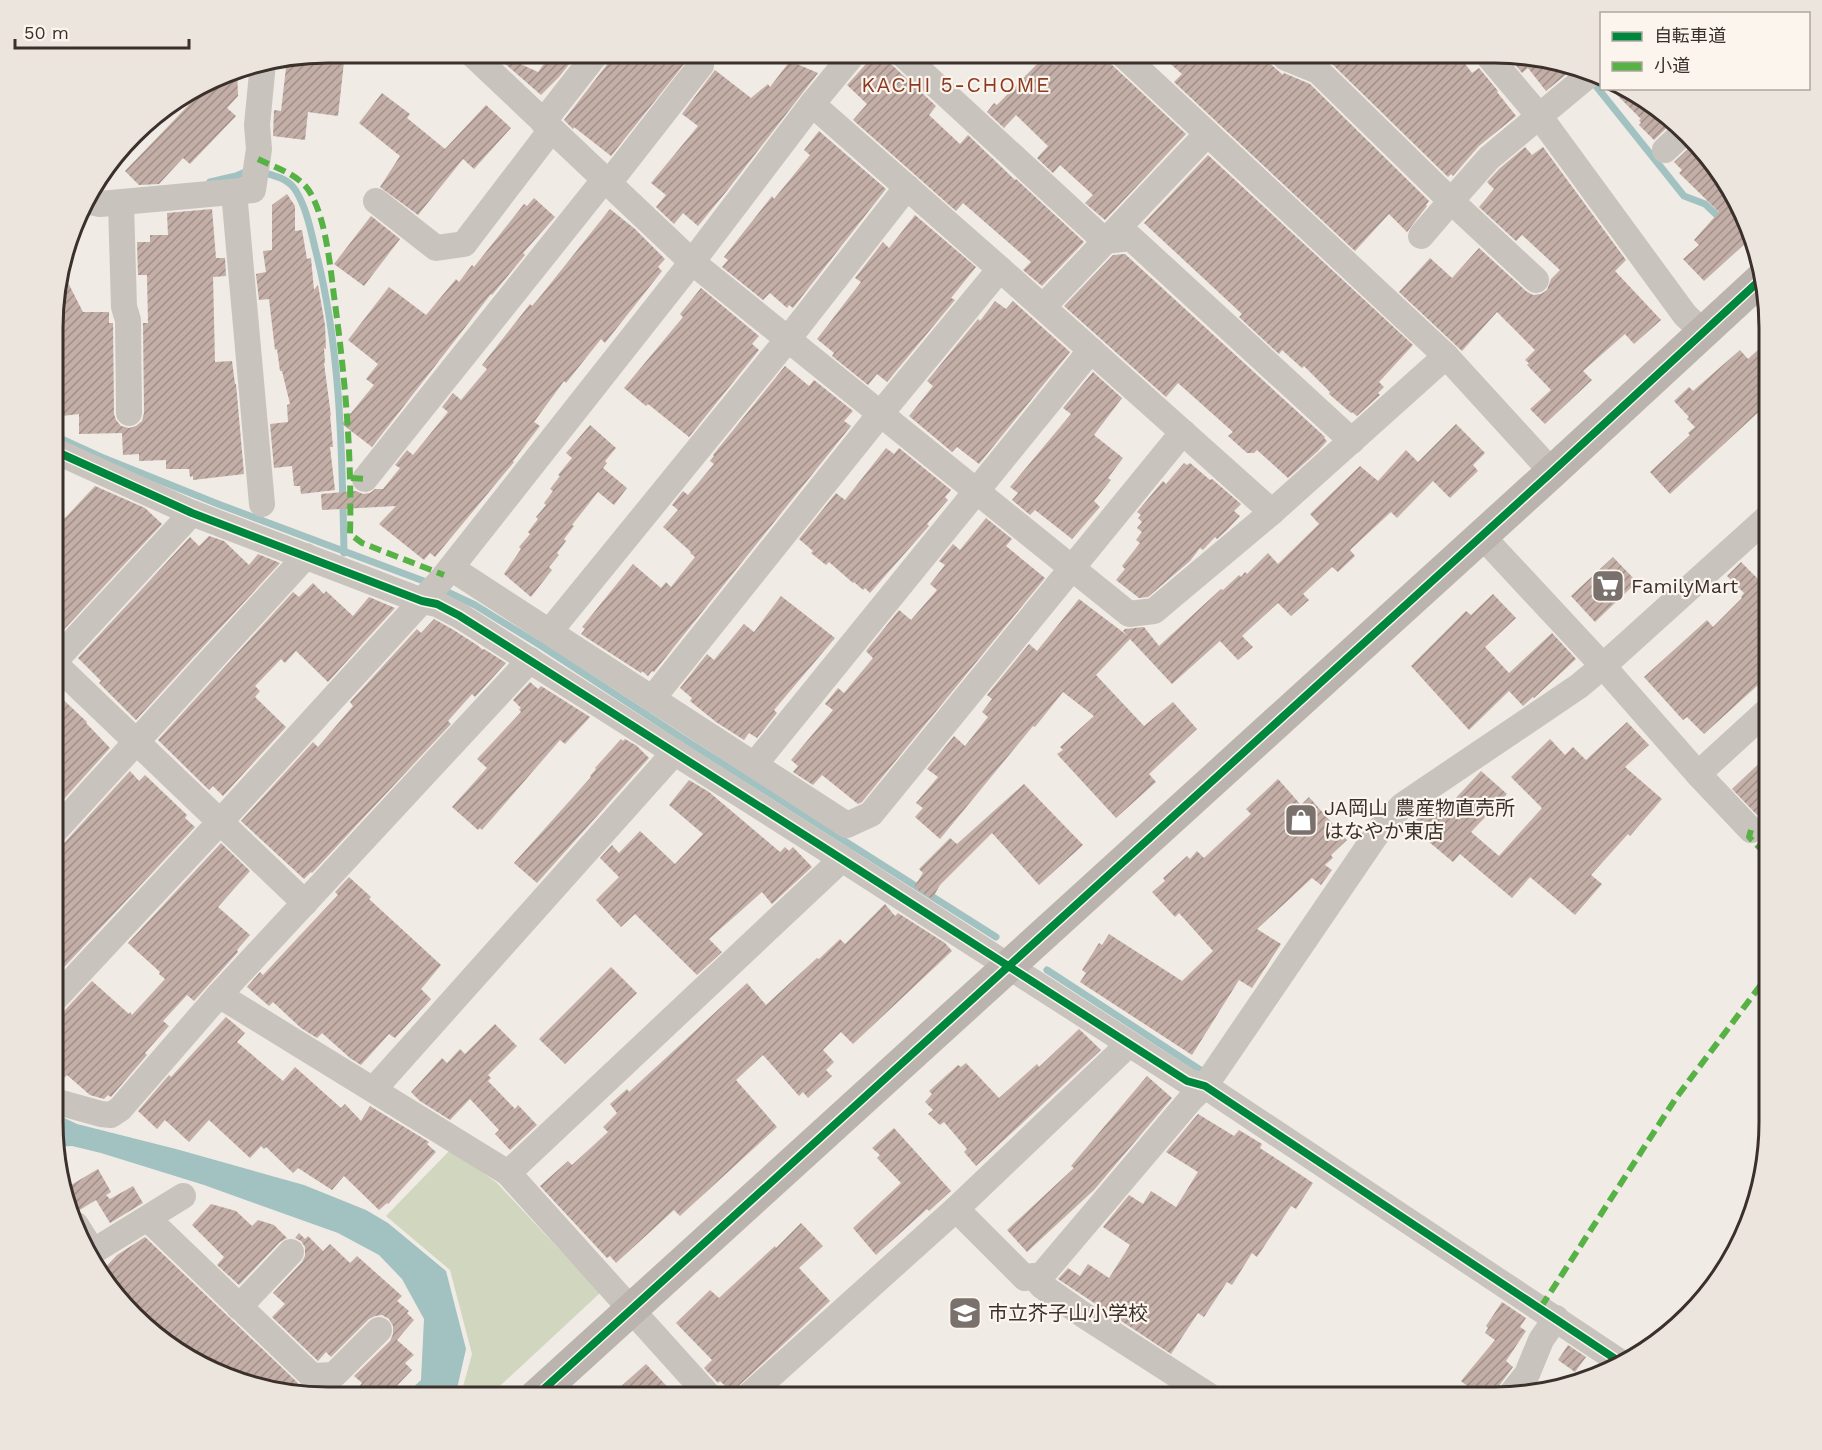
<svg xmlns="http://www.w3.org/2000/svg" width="1822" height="1450" font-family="'Work Sans','Noto Sans JP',sans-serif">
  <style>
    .park { fill: #d1d6bf }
    .water { fill: #a1c2c1 }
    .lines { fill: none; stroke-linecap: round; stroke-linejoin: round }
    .stream { stroke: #a1c2c1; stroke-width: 7 }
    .building { fill: url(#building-hatch) }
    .street { stroke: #c9c3be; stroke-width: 26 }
    .secondary { stroke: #bab3ae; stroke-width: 33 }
    .quiet { stroke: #57b246; stroke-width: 6; stroke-dasharray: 12 6; stroke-linecap: butt }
    .cycleway-casing { stroke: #fbf5ee; stroke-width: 11 }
    .cycleway { stroke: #00873e; stroke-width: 8 }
    .labels { text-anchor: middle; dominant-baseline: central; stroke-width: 4.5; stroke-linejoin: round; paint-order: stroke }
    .poi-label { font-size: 20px; fill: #3b302b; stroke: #fbf5ee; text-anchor: start }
    .neighbourhood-label { font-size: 21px; letter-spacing: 1.5px; fill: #8c3b22; stroke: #fbf5ee }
    .rim { fill: none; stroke: #3b302b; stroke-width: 3 }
  </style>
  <defs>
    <pattern id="building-hatch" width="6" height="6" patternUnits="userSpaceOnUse" patternTransform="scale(1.5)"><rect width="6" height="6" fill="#c3afa7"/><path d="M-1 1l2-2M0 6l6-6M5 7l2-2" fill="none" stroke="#a08f88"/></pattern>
  </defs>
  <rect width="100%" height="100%" fill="#f0ebe5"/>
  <path class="park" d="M451,1149L497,1183L600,1293L488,1397H458L461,1394L472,1354L450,1270L386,1216Z"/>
  <path class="water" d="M60,1116L77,1124L176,1149L304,1185L366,1210L388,1223L446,1271L466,1349L456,1393L451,1397H403L421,1380L424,1319L402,1279L379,1255L338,1233L204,1185L101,1153L72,1146L55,1147L53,1141V1118Z"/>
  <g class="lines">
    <g class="stream">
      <path d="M1596,86L1684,196L1705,204L1723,221"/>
      <path d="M261,172C275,176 288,178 296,191C307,209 311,232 316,252C341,350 342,452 344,553"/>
      <path d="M210,182L236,176L250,170"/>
      <path d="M55,436L101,457L218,504L429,583"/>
      <path d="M439,588L475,605L540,645L682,738L996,937"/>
      <path d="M1047,970L1208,1075"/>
    </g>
  </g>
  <g class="building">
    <path d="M328,52L345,53L338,116L308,112L305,140L273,136L274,110L281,111L287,59Z"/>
    <path d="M552,53H578L559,77L541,95L502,61L505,57L538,72Z"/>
    <path d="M612,53H693L611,156L574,127L573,129L564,120L609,62Z"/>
    <path d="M876,53H886L887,58L891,64L936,106L929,115L960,144L968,135L1015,180L1016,179L1084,242L1042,286L1023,270L1031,262L963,203L956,211L853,120L867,104L847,85Z"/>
    <path d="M1029,53H1101L1111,64L1186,134L1105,220L1085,203L1093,195L1060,165L1053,173L1037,158L1048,146L1016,115L1004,128L987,112L994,103L997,105L1039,62Z"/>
    <path d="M1158,53H1258L1283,75L1284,73L1310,84L1429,201L1426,205L1427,206L1407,232L1389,214L1355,251L1174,82L1182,74Z"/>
    <path d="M1313,53H1386L1393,60L1400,53H1457L1472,73L1479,68L1498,91L1497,92L1516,116L1479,146L1453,176L1451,174L1448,177L1328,60Z"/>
    <path d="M1506,53H1512L1574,68L1546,91L1528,68L1522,73Z"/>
    <path d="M790,61L818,73L726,192L698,226L683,213L674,224L656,207L666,195L651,183L698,126L682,114L715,70L751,98L768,84L770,87Z"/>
    <path d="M237,68L238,96L227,108L236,116L190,164L183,158L159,184L139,185L125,171L206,87L208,89L217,80Z"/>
    <path d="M1613,88H1624L1675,120L1654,140L1639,125L1641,123L1639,120L1641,119L1612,90Z"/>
    <path d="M382,93L410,114L407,118L445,149L486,105L511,128L474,169L463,159L418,215L380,187L400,156L359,123Z"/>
    <path d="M819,131L886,189L793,308L789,305L787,308L770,293L763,300L722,267L728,260L724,257L746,229L772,196L774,199L810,155L804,150Z"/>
    <path d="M1692,145L1748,222L1753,245L1748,241L1704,281L1683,259L1699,245L1694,240L1719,212L1679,173L1682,170L1674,162Z"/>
    <path d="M1525,147L1532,155L1543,147L1626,260L1615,271L1661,320L1634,344L1625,334L1583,371L1592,380L1545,424L1530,409L1551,390L1527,365L1529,363L1525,360L1535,350L1497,312L1462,351L1399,292L1430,258L1452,278L1479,248L1526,291L1533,295L1541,294L1547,290L1551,279L1560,270L1522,235L1516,241L1479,207L1494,189L1487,182L1499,169Z"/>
    <path d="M1208,155L1413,345L1379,382L1384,387L1378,393L1380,395L1357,416L1352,412L1351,413L1329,394L1330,392L1304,366L1302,368L1282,350L1279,354L1239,317L1242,314L1144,223Z"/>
    <path d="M287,194L295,206V231L302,230L307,259L311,258L314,290L318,285L325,325L326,349L324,348L325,363H324L331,416L330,415L333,447H330L335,490L301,494L300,486H294L292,466L274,468L270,424L288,422L287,405L290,404L282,371H280L277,349L275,350L269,299L259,300L256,274L266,272L263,251L272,250V205Z"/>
    <path d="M534,198L555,217L523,253L525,255L492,295L491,294L372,447L342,424L374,385L366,379L378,364L348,340L389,287L426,315L456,279L459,282L472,265L474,267L524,204L527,206Z"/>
    <path d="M212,209L216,258H225L226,276L213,277L215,362L232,361L235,384H236L244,474L193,480V476L190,477L189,469H166V460L139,461V454L123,455L122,433L79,434V414L62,416L60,397H58L55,374V292L62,271L83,312H109V323H113L114,414L116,420L121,426L129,428L136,426L142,421L144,413L143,323H148L147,275H138L137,242H150V235H168L167,213Z"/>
    <path d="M610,209L635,229L665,259L658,267L662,271L605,343L601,339L566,383L564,381L534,422L540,426L513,461L514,462L435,557L430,553L424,560L379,524L396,506L322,510L321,494L356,491L363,494L370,493L375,489H383L400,468L395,465L407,450L413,455L448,412L442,407L453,393L461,400L487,369L482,365L530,304L532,306L539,298Z"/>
    <path d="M915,215L976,267L951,298L955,300L887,382L877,374L868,385L832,356L834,353L817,339L861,282L855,278L883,242L889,248Z"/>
    <path d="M371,216L400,239L364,286L334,264Z"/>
    <path d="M1125,254L1325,437L1324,438L1327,441L1318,451L1288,478L1257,450L1254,453H1247L1228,436L1233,432L1178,383L1166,397L1064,306L1113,255Z"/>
    <path d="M701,288L759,336L752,344L759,350L689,437L648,404L646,406L624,388L683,317L680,314Z"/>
    <path d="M995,301L1006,309L1013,301L1070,352L979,464L957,447L952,452L909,416L933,386L927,381L978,319L980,321Z"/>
    <path d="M1769,340V407H1764L1670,494L1650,472L1690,435L1688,433L1695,427L1687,419L1689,417L1674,401L1689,387L1693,391L1740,350L1748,359Z"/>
    <path d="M785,366L809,386L814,380L853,411L844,421L851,426L654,672L652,671L648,676L642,671L641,673L587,638L581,634L585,629L582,627L633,564L661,588L666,582L671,587L695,557L690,553L691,552L663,527L678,510L672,505L683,491L688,495L714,464L710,461L714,456L713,455Z"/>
    <path d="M1093,372L1122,398L1094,435L1123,458L1108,478L1111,480L1094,501L1100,507L1072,539L1035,510L1030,515L1012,500L1018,493L1010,487L1071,414L1063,408Z"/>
    <path d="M1456,424L1485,453L1473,465L1478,471L1450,498L1433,481L1397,518L1391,512L1350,550L1355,556L1338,572L1332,567L1303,594L1309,600L1291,616L1278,603L1242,636L1253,647L1238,660L1220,641L1172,684L1130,639L1096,675L1144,726L1173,702L1197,729L1149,774L1156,782L1116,818L1057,754L1063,750L1060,747L1094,716L1063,692L1035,727L1033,726L940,839L915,817L923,808L916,803L938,777L927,769L954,736L965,746L988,717L982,712L992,699L987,695L1029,644L1037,651L1079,599L1128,636L1123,631L1125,629L1144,627L1159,646L1221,589L1223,590L1239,575L1241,577L1245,572L1247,574L1268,553L1278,564L1319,524L1310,514L1360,466L1378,481L1406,450L1418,462Z"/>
    <path d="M590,425L616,448L605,461L607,463L603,468L627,488L614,505L598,492L572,525L574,526L564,539L566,541L557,553L559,555L549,567L552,570L531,597L504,574L521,549L519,547L530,534L528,532L538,519L536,517L546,505L544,503L553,491L550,489L560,476L558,475L572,458L566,453Z"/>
    <path d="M886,448L894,454L899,448L951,490L945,497L948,500L927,524L929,526L870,593L865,588L863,590L854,582L853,583L829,562L826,565L811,553L813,551L799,539L836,493L845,500Z"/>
    <path d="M1184,463L1187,465L1190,463L1210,480L1212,479L1241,504L1234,511L1240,516L1227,530L1217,539L1215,537L1203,550L1200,548L1190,561L1148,597L1139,598L1116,580L1125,569L1122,566L1140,543L1136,540L1142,532L1137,528L1142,522L1138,518L1141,515L1137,512L1163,481L1166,484Z"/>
    <path d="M95,486L145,508L162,524L57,637L54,634V508L65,518Z"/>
    <path d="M986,518L1012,539L1006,546L1045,578L862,802L858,804L822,775L813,785L793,772L798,766L791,760L833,710L825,704L838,688L844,693L873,658L866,651L899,610L911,620L937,590L930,584L945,565L939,561L953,544L960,550Z"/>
    <path d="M209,536L224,541L249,565L258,554L280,563L136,720L99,683L101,681L78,658L190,537L199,546Z"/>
    <path d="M1613,557L1637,582L1595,622L1571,596Z"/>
    <path d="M1741,562L1758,579L1769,570V675L1704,734L1687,717L1683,720L1644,677L1707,620L1713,627L1742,598L1741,597L1744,593L1727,576Z"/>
    <path d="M313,583L324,594L326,591L353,616L369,597L395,608L328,682L296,651L285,663L281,659L255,686L260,691L255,697L286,727L223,796L213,786L209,790L158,740L293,592L299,597Z"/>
    <path d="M1493,594L1516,618L1485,647L1509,673L1552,633L1576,659L1534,698L1533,697L1523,706L1509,691L1469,730L1411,666L1466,611L1471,615Z"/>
    <path d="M781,596L835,638L774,710L777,713L757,738L749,733L744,740L716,722L690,701L692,698L680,688L707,654L714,660L744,624L754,632Z"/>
    <path d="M434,619L452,629L477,645L483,650L484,649L506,663L475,697L472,694L448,721L451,724L312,873L311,872L304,879L241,821L313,742L318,747L353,706L350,702L417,629L421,633Z"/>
    <path d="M530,682L538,689L541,686L590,717L565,744L560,740L482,830L480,828L478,830L452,807L487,768L477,759L521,712L519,709L521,708L513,700Z"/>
    <path d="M54,691L87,722L86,723L110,748L54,810Z"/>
    <path d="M1627,722L1649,745L1625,767L1662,799L1630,836L1628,834L1591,875L1602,884L1575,915L1530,877L1512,898L1460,854L1453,862L1429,842L1434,837L1415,821L1429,806L1440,815L1481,771L1507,794L1471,832L1499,856L1542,808L1511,777L1550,739L1565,755L1573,747L1586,760Z"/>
    <path d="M621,739L623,741L625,739L637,746L649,758L537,883L514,863L591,777L590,776L596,769L595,768Z"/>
    <path d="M1769,754V804L1757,815L1732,789Z"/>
    <path d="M130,771L139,781L145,775L187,815L185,818L195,827L53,979L54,847L59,846L65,842Z"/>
    <path d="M1278,779L1301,805L1309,797L1347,840L1331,855L1333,858L1325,865L1332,870L1321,885L1312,878L1257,929L1281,944L1252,988L1239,980L1192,1055L1080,982L1086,973L1082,970L1099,943L1102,945L1109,934L1182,981L1213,951L1179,913L1175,917L1152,892L1165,881L1163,878L1187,856L1190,859L1197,851L1204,858L1251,814L1246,809Z"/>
    <path d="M689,780L709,792L780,852L785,847L789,851L793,847L812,867L772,904L762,892L709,939L722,952L697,975L635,914L621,927L596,900L619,877L600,858L612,845L619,853L640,831L675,864L703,834L669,805Z"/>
    <path d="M1024,784L1083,845L1039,885L992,833L940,885L932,899L914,887L923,873L919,869L950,838L957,844Z"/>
    <path d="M221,843L250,871L218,907L250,935L237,950L238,952L194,1001L187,995L163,1021L169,1026L145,1053L147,1055L111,1097L108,1095L104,1099L90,1095L67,1075L53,1088V1016L58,1015L64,1011L92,981L129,1014L130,1012L132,1015L165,979L159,974L160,972L128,943Z"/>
    <path d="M349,877L371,897L369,899L441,965L421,989L431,999L395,1038L389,1034L361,1065L350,1058L322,1033L317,1038L301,1028L273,1002L269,1006L247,987L260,972L263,975L305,930L338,895L335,892Z"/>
    <path d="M885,904L895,916L898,913L945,943L952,951L853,1044L841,1032L823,1050L834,1062L826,1070L832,1076L808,1098L803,1092L799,1096L763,1055L736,1080L777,1127L680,1216L674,1210L616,1263L610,1256L607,1258L540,1186L568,1161L572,1165L608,1132L603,1127L617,1113L610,1104L627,1089L629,1092L747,983L766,1005L817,958L819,959L840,939L845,944Z"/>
    <path d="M611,967L637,993L565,1064L539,1039Z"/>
    <path d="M226,1017L245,1033L237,1042L283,1081L295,1067L341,1108L345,1104L361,1121L370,1106L429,1142L427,1144L436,1152L388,1204L387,1203L379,1210L344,1176L332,1190L298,1168L293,1173L266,1147L264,1149L261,1146L250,1158L209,1120L189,1142L165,1120L157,1129L138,1111L169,1075L171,1077Z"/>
    <path d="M495,1024L517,1046L488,1075L491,1078L488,1081L515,1109L518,1105L537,1125L510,1150L495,1134L499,1130L470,1099L450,1120L420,1101L411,1092L442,1058L447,1063L460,1049L465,1054Z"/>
    <path d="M1079,1029L1101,1050L976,1166L964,1152L967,1149L944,1122L940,1125L928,1114L933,1110L925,1102L932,1094L929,1091L958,1065L961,1067L966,1063L999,1098L1037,1064L1039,1067Z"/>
    <path d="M1147,1076L1172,1098L1094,1190L1027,1252L1007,1230L1074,1168L1071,1166Z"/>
    <path d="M1198,1114L1234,1136L1239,1130L1262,1144L1260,1148L1313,1183L1296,1209L1291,1206L1257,1257L1252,1253L1232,1285L1227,1282L1204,1317L1198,1313L1171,1354L1058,1279L1068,1268L1080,1276L1088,1264L1109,1278L1130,1245L1103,1227L1129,1195L1143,1204L1151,1191L1176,1207L1198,1172L1166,1152Z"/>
    <path d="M894,1128L951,1191L929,1211L927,1209L876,1255L853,1228L901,1183L877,1158L880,1155L872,1148Z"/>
    <path d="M98,1169L111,1192L106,1195L110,1199L133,1186L143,1203L110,1223L96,1200L78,1211L76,1210L68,1197L66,1188Z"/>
    <path d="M211,1204L236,1211L252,1226L258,1220L274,1225L287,1238L280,1242L239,1285L217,1265L224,1257L192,1225Z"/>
    <path d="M801,1223L823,1246L799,1268L830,1301L732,1392L720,1381L718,1383L704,1368L712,1360L676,1323L710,1290L719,1298L775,1246L776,1248Z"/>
    <path d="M299,1233L305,1239L308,1236L323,1251L330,1244L350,1263L357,1256L402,1296L397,1301L409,1311L407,1313L414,1320L397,1340L414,1355L405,1363L412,1370L386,1397H350L362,1383L354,1376L390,1341L393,1334V1326L389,1319L382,1315L375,1316L369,1319L331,1357L326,1352L318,1361L272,1317L285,1304L273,1293L302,1262L305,1256V1247L301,1241L295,1238Z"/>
    <path d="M145,1237L298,1383L289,1392L223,1377L146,1329L102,1271L117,1255Z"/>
    <path d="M1502,1302L1526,1318L1520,1327L1526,1331L1506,1361L1513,1367L1490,1398L1481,1397L1461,1381L1495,1340L1485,1333L1488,1328L1486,1326Z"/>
    <path d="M1568,1345L1586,1357L1575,1372L1558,1360Z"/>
    <path d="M646,1364L676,1396L683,1389L690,1397H609Z"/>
  </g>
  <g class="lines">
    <g class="street">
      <path d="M471,53L692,262L1129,614L1154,611L1272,512L1446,356"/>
      <path d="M901,53L1105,241L1131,238L1352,441"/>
      <path d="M1121,53L1446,356L1552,472"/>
      <path d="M1281,53L1286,58L1318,71L1451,201L1489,158L1590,74L1591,71"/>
      <path d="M1486,53L1540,117L1685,315L1703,332"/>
      <path d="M812,104L1000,269L1272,512"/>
      <path d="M543,122L597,53"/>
      <path d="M1665,150L1684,132"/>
      <path d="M608,184L701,65"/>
      <path d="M234,192L262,504"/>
      <path d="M86,201L100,204L253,190L259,149L257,125L263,63"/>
      <path d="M376,201L436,248L464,244L551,130"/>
      <path d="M121,203L124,307L128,320L129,413"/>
      <path d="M1421,236L1451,201L1536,280"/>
      <path d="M1043,307L1207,134"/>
      <path d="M55,451L192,513L422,601L437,604L460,616L842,859L1187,1081L1205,1086L1620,1362"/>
      <path d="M365,479L604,180"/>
      <path d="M1481,535L1603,666L1769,516"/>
      <path d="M451,568L847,825L871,814L1183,432"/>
      <path d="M550,631L788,339L907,187"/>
      <path d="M54,662L192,513"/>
      <path d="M54,663L305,903"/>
      <path d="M652,699L881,413L1000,269"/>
      <path d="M755,764L1091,350"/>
      <path d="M1698,774L1751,830"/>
      <path d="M54,832L306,556"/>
      <path d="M219,995L508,1173L710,1397"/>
      <path d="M53,1001L220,822L442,579L692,262L812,104L854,53"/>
      <path d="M374,1089L675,752"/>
      <path d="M53,1103L58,1102L101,1114L111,1115L120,1109L219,995L530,660"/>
      <path d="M508,1173L842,859"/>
      <path d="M956,1209L1025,1278L1042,1275L1191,1099L1205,1086L1383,825L1403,805L1579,686L1603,666L1698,774L1769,709"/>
      <path d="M148,1219L312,1376L334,1375L379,1330"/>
      <path d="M76,1225L93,1252"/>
      <path d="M89,1254L183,1196"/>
      <path d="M1033,1276L1042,1286L1085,1316L1211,1397"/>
      <path d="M239,1307L291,1252"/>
      <path d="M1511,1394L1527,1374L1541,1340L1556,1318"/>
      <path d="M747,1397L956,1209L1129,1044"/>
    </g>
    <path class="secondary" d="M535,1397L1552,472L1760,280"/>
    <g class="quiet">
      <path d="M258,159C276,168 301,175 311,194C326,221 330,265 334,296C345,376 352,454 350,534L362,543L444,575"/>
      <path d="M351,478L365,479"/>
      <path d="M1751,830L1749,837L1769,857"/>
      <path d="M1541,1307L1676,1098L1769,974"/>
    </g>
    <g class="cycleway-casing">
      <g id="cycleway">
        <path d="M55,451L192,513L422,601L437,604L460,616L842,859L1187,1081L1205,1086L1620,1362"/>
        <path d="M535,1397L1552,472L1760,280"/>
      </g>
    </g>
    <use href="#cycleway" class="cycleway"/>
  </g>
  <defs>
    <g id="supermarket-square" transform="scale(1.725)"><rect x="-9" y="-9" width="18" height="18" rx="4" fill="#7a716c" stroke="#fbf5ee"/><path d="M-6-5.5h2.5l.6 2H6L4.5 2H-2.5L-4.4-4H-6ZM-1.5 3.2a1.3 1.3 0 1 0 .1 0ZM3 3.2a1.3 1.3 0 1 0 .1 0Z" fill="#fff"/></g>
    <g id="shop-square" transform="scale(1.725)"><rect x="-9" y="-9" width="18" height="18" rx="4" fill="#7a716c" stroke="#fbf5ee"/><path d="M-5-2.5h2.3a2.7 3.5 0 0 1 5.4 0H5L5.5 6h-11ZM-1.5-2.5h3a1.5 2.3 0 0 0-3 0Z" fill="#fff"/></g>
    <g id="school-square" transform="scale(1.725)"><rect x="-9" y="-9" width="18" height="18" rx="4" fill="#7a716c" stroke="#fbf5ee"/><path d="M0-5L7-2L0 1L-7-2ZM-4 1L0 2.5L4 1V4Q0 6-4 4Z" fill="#fff"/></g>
  </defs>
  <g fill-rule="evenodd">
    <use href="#supermarket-square" x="1608" y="586"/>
    <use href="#shop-square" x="1301" y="820"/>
    <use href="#school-square" x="965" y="1313"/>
  </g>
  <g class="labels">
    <g class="poi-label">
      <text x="1631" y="586">FamilyMart</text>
      <text x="1324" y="808">JA岡山 農産物直売所<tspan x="1324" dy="23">はなやか東店</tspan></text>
      <text x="988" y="1313">市立芥子山小学校</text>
    </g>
    <g class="neighbourhood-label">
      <text x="956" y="84">KACHI 5-CHOME</text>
    </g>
  </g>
  <path d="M0 0H1822V1450H0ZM328 63H1494A265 265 0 0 1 1759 328V1122A265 265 0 0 1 1494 1387H328A265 265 0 0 1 63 1122V328A265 265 0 0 1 328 63Z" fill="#ece5de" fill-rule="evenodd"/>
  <path class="rim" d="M328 63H1494A265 265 0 0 1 1759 328V1122A265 265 0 0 1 1494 1387H328A265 265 0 0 1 63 1122V328A265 265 0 0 1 328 63Z"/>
  <rect x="1600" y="12" width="210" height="78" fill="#fbf5ee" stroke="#aea6a0" stroke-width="1.5"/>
  <rect x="1612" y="32" width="30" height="9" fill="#00873e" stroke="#aea6a0" stroke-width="1.5"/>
  <text x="1654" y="42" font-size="18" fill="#3b302b">自転車道</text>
  <rect x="1612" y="62" width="30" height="9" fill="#57b246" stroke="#aea6a0" stroke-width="1.5"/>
  <text x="1654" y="72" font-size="18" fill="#3b302b">小道</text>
  <path d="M15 39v9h174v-9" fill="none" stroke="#3b302b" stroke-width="3"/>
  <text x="24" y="39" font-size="18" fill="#3b302b" stroke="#fbf5ee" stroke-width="4.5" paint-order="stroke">50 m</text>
</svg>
